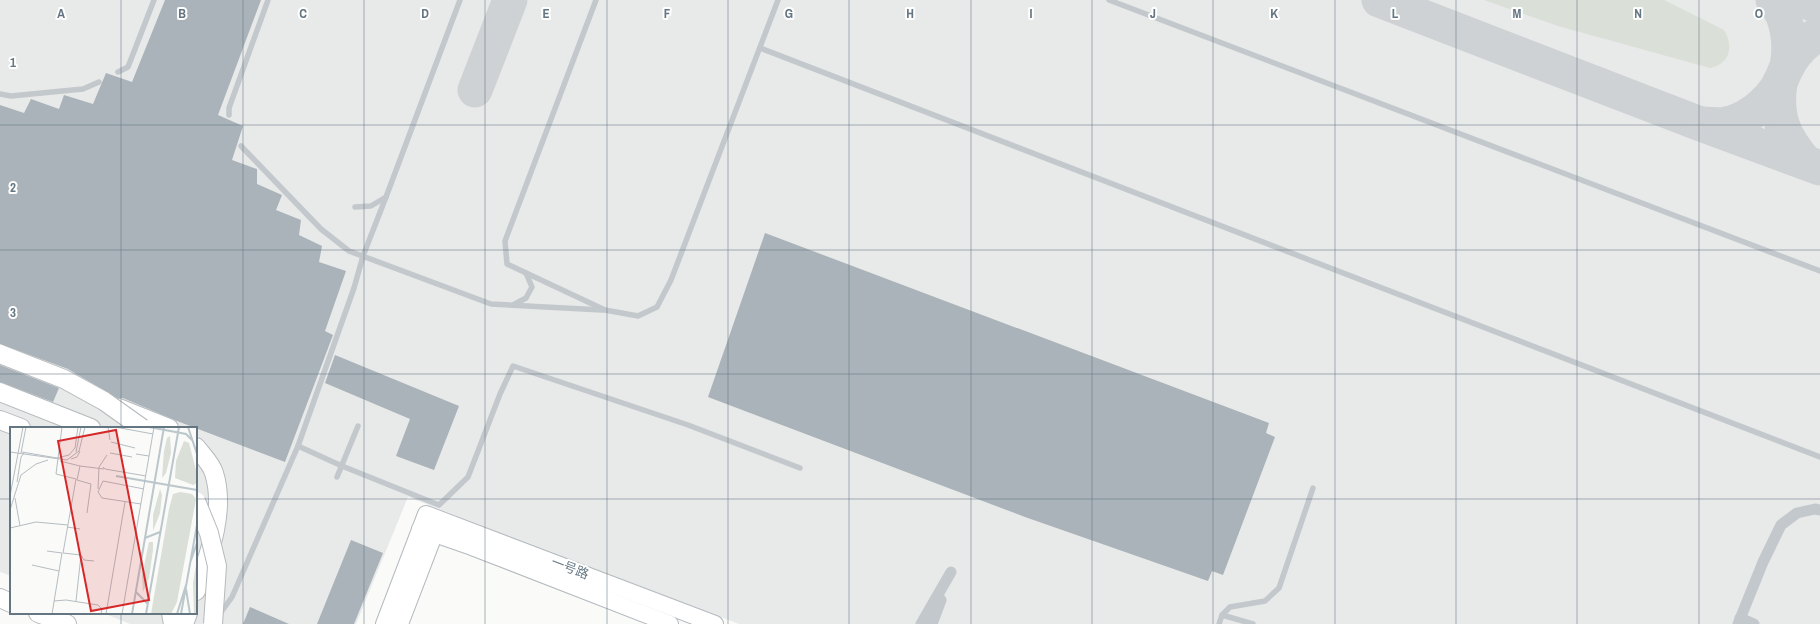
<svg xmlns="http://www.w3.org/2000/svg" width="1820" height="624" font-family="'Archivo Narrow','Noto Sans SC',sans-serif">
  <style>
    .built { fill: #e8e9e9 }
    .green { fill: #dadfd7 }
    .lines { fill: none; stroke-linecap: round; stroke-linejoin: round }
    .taxiway { stroke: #ced2d4; stroke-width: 35 }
    .building { fill: #aab3b9 }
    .secondary-casing { stroke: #b3babf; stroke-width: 18 }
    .primary-casing { stroke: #b5babe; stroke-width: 20 }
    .lane { stroke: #c3c8cc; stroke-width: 5.5 }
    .street { stroke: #c3c8cc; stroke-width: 11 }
    .secondary { stroke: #fff; stroke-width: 16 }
    .primary { stroke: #fff; stroke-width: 18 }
    .primary-bridge-casing { stroke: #b5babe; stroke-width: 20; stroke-linecap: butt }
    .primary-bridge { stroke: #fff; stroke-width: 18 }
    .grid { fill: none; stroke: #657683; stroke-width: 1; stroke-opacity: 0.55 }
    .labels { text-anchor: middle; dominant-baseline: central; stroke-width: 4; stroke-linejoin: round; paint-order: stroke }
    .street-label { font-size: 13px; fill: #657683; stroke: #fff }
    .inset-river { fill: none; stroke: #bbc7cb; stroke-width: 2 }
    .inset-road { fill: none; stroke: #b5bdc2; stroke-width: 1 }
    .view { fill: #d62828; fill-opacity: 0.15; stroke: #d62828; stroke-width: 2 }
    .inset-edge { fill: none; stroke: #657683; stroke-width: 2 }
    .grid-label { font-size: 13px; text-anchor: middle; font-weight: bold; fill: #657683; stroke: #fff; stroke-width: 4; stroke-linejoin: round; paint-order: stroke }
  </style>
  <rect width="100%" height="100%" fill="#fafaf8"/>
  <path class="built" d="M0,0H1820V624H739L408,497L356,624H130L103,613H196V428H11V576L0,572Z"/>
  <path class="green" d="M1484,0H1664L1724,30C1734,46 1730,64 1710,68L1558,26Z"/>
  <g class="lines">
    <g class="taxiway">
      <path d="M1379,0L1698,123L1820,168"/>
      <path d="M1773,0C1789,17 1791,46 1787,67"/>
      <path d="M1802,0L1820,7"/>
      <path d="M1780,82C1775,117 1783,136 1805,162"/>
      <path d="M475,90L510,0"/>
      <path d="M1702,124C1708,124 1715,125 1721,125C1745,122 1768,104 1780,83C1782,78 1784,73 1786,69C1793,54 1806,41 1820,33"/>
    </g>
  </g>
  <g class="building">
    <path d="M165,0H261L218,115L243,126L232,160L257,169V184L282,195L276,210L301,220L299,235L322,246L319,262L346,271L325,331L333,335L285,462L177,421L123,398H117L68,369L0,344V105L24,113L31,99L59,109L64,95L93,104L106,73L132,82Z"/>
    <path d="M765,233L1269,423L1266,433L1275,437L1223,575L1212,571L1208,581L1025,517L708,397Z"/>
    <path d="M335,355L459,406L434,470L396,456L410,419L325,383Z"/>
    <path d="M0,365L59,388L53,402L0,382Z"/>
    <path d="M351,540L383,553L354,624H317Z"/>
    <path d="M250,607L289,624H243Z"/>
  </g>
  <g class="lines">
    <g class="secondary-casing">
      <g id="secondary">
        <path d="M420,529L472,547L670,624"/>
        <path d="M384,624L426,514L715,624"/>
        <path d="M400,624L438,525"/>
      </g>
    </g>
    <g class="primary-casing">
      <g id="primary">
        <path d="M0,392L91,428"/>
        <path d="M119,408L169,428"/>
        <path d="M0,420L21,428"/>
        <path d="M196,447C202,455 211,463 214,473C226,511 209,555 196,591"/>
        <path d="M0,598L11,603"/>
        <path d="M38,613L67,624"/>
        <path d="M171,613L173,624"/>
        <path d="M184,624L188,613"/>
      </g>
    </g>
    <g class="lane">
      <path d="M596,0L505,241L507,264L605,310L638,316L657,307L671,280L778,0"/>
      <path d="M1109,0L1820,271"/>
      <path d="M760,48L1820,457"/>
      <path d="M118,72L128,67L154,0"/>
      <path d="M0,94L11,96L83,89L99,82"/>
      <path d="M229,115V108L268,0"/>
      <path d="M241,146L321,229L349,251L491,304L602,310"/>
      <path d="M355,207L371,206L386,197L460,0"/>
      <path d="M513,305L526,298L532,287L526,273"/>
      <path d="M298,446L354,288L363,256L386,197"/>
      <path d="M337,477L358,426"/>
      <path d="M219,615L232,597L239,581L298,446L342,466L439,505L468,477L500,394L513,366L688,425L800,468"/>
      <path d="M1222,615L1253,624"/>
      <path d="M1219,624L1222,615L1230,607L1265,601L1279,588L1313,488"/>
    </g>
    <g class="street">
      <path d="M1740,618L1754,624"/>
      <path d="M921,624L951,572"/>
      <path d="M932,624L941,600"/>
      <path d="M1738,624L1763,562L1781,525L1797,513L1815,509L1820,510"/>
    </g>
    <use href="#secondary" class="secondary"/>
    <use href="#primary" class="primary"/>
    <g class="primary-bridge-casing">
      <g id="primary-bridge">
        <path d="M0,354L64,379L104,401L142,428"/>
        <path d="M196,501L209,533L217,566L213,624"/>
      </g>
    </g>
    <use href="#primary-bridge" class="primary-bridge"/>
  </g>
  <path class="grid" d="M121,0V428M243,0V624M364,0V624M485,0V624M607,0V624M728,0V624M849,0V624M971,0V624M1092,0V624M1213,0V624M1335,0V624M1456,0V624M1577,0V624M1699,0V624M0,125H1820M0,250H1820M0,374H1820M0,499H11M196,499H1820M121,613V624"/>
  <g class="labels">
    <g class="street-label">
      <text transform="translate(570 568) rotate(21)">一号路</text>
    </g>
  </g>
  <g transform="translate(10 427)">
    <rect width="187" height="187" fill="#fafaf8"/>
    <path d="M160,9L161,26L156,46L152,51L154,24L157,11ZM174,14L179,16L186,43L187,56L183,58L165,51L166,34ZM150,62L152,68L150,86L143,104V88ZM170,65L182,67L186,72L167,175L161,187H141L159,82L163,67ZM139,115H143V123L139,151L133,165L132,149ZM187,132V187H184L183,156Z" fill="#dadfd7"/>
    <path class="inset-river" d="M139,0L176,7L182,13M178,0L187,27M106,49L187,63M135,111L150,105M180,136L187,116M176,162L180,187M126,165L138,177M122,187L154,0M136,187L169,0M167,187L176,158M171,187L187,98"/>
    <path class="inset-road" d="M52,0L46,47L66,52L53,126M98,0L100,13M105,0L143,7M101,15L125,21M0,25L57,33L69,24L75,0M12,25L47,31L59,28L65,21L68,0M66,25L71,0M11,26L16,0M100,26L122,30M126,27L139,29M61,32L67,30L70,24M50,34L70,39L67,53L81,57L77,86M70,39L94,42M93,40L95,42L136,49M7,55L11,30L14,26M88,62L89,40L97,28M0,69L13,0M5,71L10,99M131,77L92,71L88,65L93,54L134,62M0,83L11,48L26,37L38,33M57,100L70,102M0,101L26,95L58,98M37,124L52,126L42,187M53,126L71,128L74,133L84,134M22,138L49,144M44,174L56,173L88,178L92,182L91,187M66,174L71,128M96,187L115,75M112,187L144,0"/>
    <path class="view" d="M106,3L139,173L81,184L48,14Z"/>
    <rect width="187" height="187" class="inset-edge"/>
  </g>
  <g class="grid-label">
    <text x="61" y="18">A</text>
    <text x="182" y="18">B</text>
    <text x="303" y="18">C</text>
    <text x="425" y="18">D</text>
    <text x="546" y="18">E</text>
    <text x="667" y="18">F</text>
    <text x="789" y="18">G</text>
    <text x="910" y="18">H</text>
    <text x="1031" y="18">I</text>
    <text x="1153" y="18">J</text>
    <text x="1274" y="18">K</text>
    <text x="1395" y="18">L</text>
    <text x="1517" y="18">M</text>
    <text x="1638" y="18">N</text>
    <text x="1759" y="18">O</text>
    <text x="13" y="67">1</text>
    <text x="13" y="192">2</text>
    <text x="13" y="317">3</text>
  </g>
</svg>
